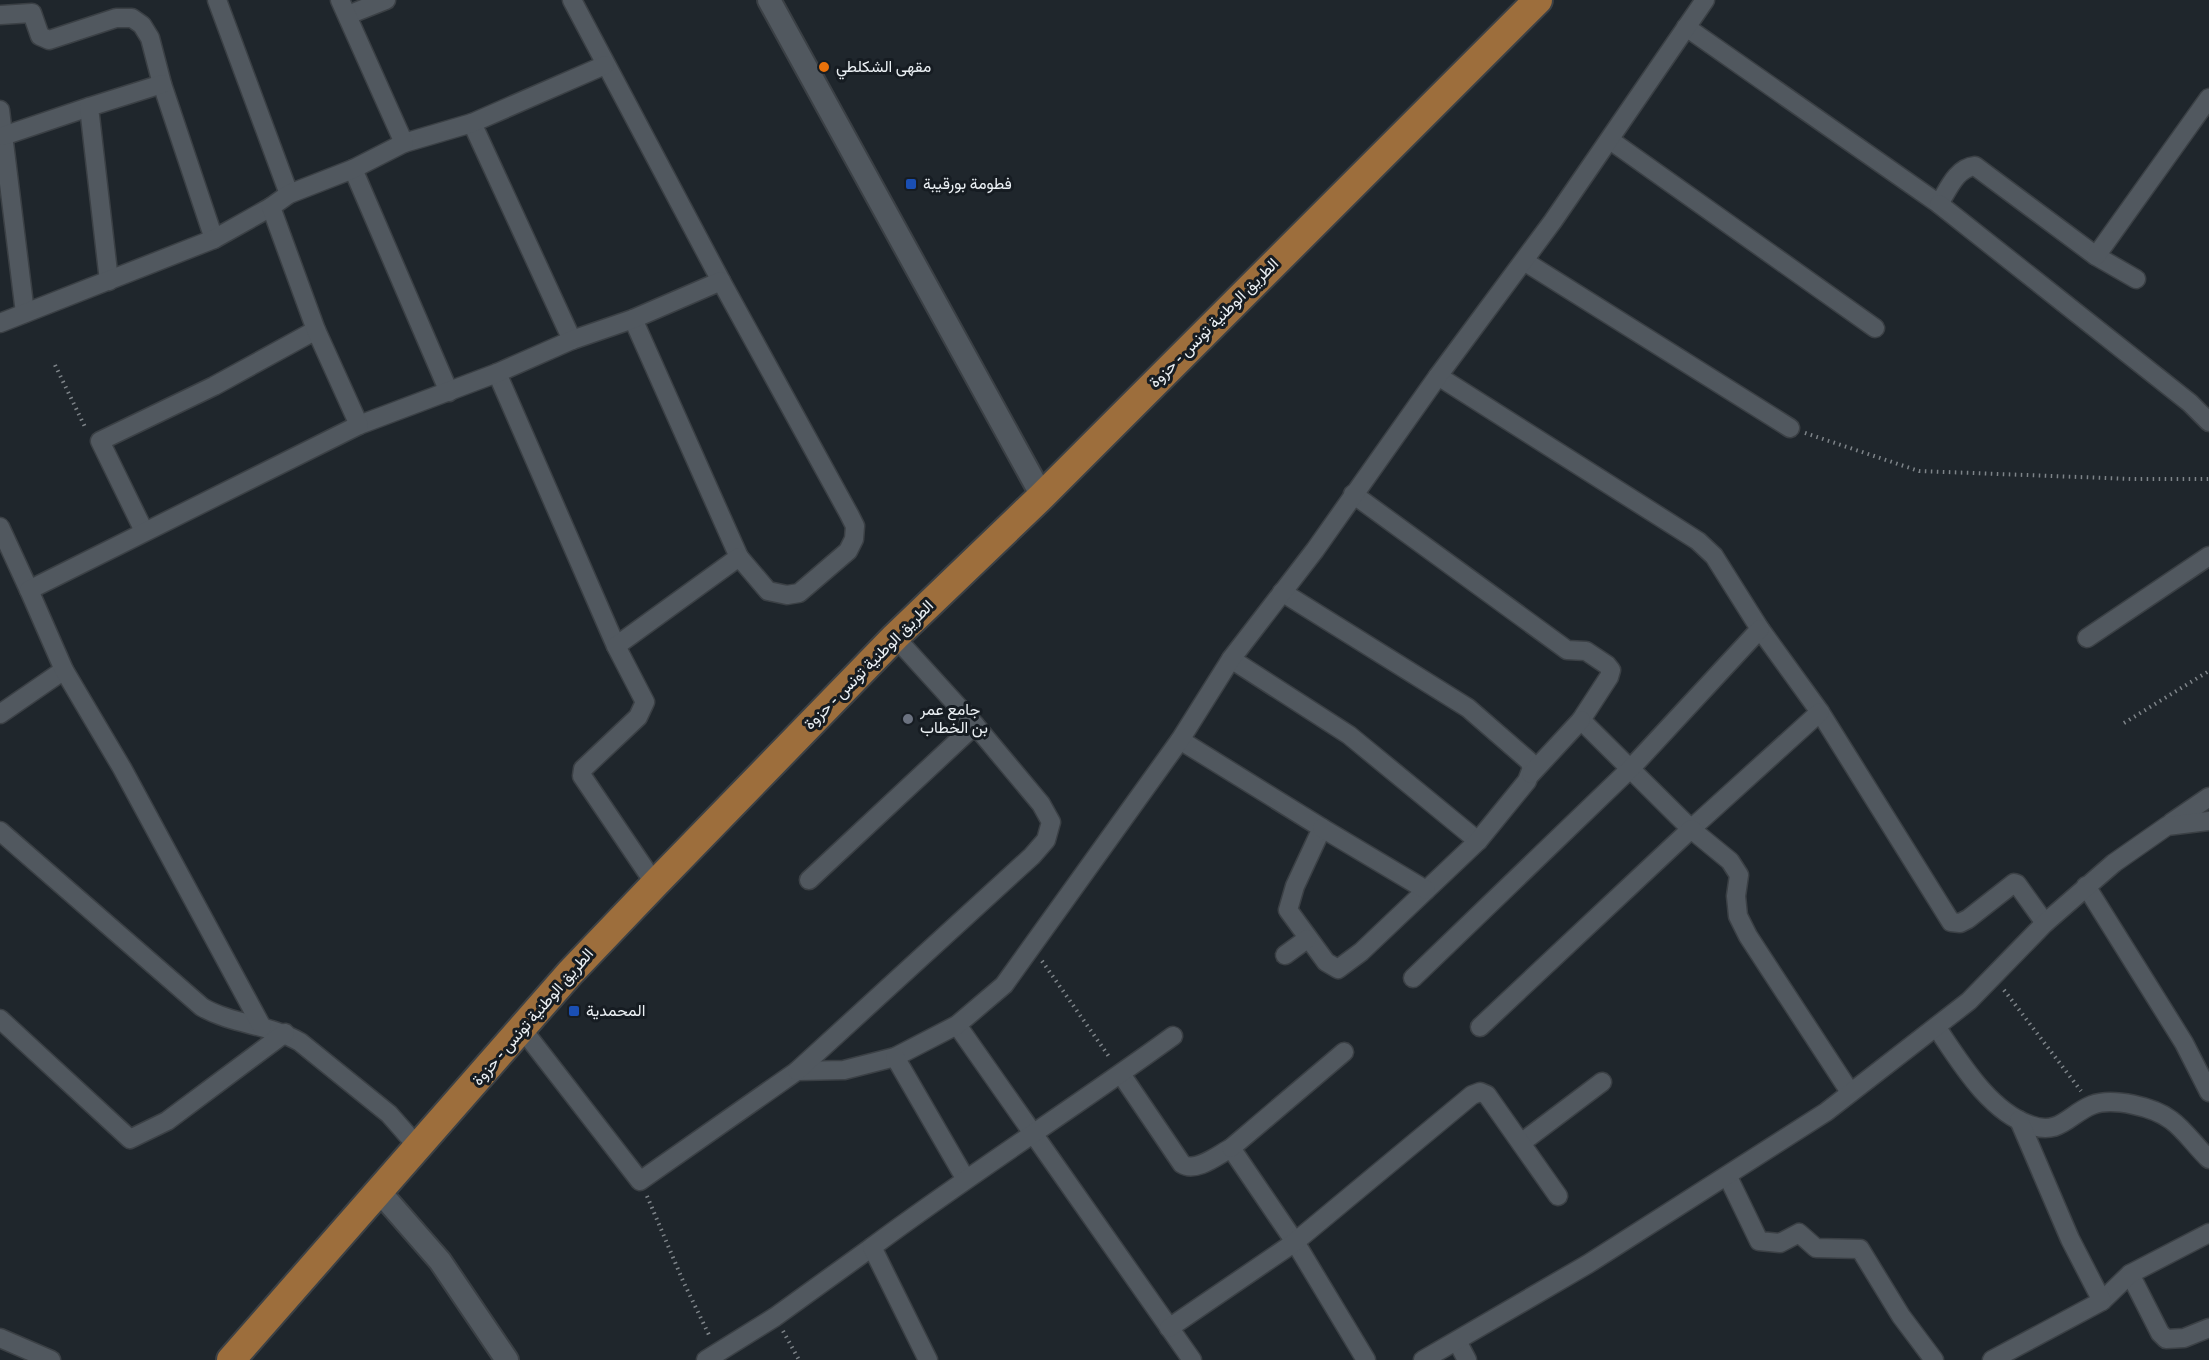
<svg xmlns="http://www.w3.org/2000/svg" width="2209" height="1360" font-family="Signika,Vazirmatn,sans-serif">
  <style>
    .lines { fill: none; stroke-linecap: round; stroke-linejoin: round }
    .minor-casing { stroke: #3b4045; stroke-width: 21 }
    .tertiary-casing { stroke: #3b4045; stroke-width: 26 }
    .primary-casing { stroke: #3b4045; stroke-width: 32 }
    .path { stroke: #7e8489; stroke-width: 4; stroke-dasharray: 1.5 4.5; stroke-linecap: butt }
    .minor { stroke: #51585f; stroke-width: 18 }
    .tertiary { stroke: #51585f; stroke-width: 22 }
    .primary { stroke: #9d6e3c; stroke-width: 28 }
    .food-dot { fill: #e8710a; stroke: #161c22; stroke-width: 2 }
    .transit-dot { fill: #1a4fb4; stroke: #161c22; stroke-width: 2 }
    .worship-dot { fill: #6b7280; stroke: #161c22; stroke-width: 2 }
    .labels { text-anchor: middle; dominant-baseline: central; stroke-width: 6; stroke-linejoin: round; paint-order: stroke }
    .poi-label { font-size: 16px; fill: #ebf0f4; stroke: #161c22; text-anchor: start }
    .street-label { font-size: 16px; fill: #ebf0f4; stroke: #161c22 }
  </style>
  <rect width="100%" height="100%" fill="#1f262c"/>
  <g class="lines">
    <g class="minor-casing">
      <g id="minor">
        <path d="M217,0L289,194"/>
        <path d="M572,0L721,281"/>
        <path d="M0,15L32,13L40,36L49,40L116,18H132L142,25L150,38L162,84L214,239"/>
        <path d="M348,15L386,0"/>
        <path d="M1686,27L1939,204C1948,190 1956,168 1975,166L2096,256L2136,279"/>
        <path d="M0,110L25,313"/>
        <path d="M472,123L572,340"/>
        <path d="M3,136L89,107"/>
        <path d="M1610,140L1875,328"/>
        <path d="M404,143L472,123L605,65"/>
        <path d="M353,169L449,392"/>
        <path d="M1939,204L2190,403L2209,422"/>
        <path d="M2096,256L2209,98"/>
        <path d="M1524,261L1790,428"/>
        <path d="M109,281L89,107L162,84"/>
        <path d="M633,319L739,557"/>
        <path d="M0,323L214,239L271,207"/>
        <path d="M497,373L616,646"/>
        <path d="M1438,376L1698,541L1714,556L1760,629L1820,712L1951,922L1960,923L1968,919L2014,883L2017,884L2045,923"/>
        <path d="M359,425L497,373L572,340L633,319L721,281L849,514L855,526L854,539L848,551L799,593L787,595L768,591L739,557L616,646L645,702L638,717L583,769L582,776L655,884"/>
        <path d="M1353,494L1567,650L1586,651L1607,665L1611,670L1609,677L1581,720L1691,829L1820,712"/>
        <path d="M0,527L29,590"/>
        <path d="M144,531L100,441L214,386L316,330"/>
        <path d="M2087,638L2209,556"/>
        <path d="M1231,659L1349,735L1478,841"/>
        <path d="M0,714L64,670"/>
        <path d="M1180,740L1322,828L1295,886L1288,910L1326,962L1338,969L1361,952L1478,841L1527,781L1532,768L1529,761L1468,708L1282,592"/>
        <path d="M1531,774L1581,720"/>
        <path d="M2171,823L2209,797"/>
        <path d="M1322,828L1426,890"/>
        <path d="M0,831L202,1007C233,1025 269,1024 300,1042L389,1114L418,1147"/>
        <path d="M809,880L975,725"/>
        <path d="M2086,886L2184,1043L2209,1092"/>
        <path d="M1285,955L1307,939"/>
        <path d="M1413,978L1632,767L1760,629"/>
        <path d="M0,1019L130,1139L167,1121L285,1033"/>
        <path d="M957,1025L1192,1360"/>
        <path d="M262,1027L122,768L64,670L29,590L359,425L316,330L271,207L289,194L353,169L404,143L340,0"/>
        <path d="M1480,1027L1691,829L1730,861L1739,875L1736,896L1738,916L1748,936L1850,1092"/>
        <path d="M1937,1028C1960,1062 1989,1111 2030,1125C2060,1136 2069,1114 2092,1105C2113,1097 2154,1107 2171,1120C2185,1130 2196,1147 2209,1159"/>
        <path d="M523,1030L640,1181L797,1071L844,1070L895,1057L957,1025L1004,985L1180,740L1231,659L1315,550L1438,376L1553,221L1705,0"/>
        <path d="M895,1057L965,1178"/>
        <path d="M797,1071L1032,856L1046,840L1051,822L1041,804L975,725L895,637"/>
        <path d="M1121,1074L1182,1164C1196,1173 1218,1155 1231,1148L1295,1242L1366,1360"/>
        <path d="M1521,1143L1602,1082"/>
        <path d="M1231,1148L1344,1052"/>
        <path d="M1728,1177L1759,1241L1780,1243L1799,1233L1816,1248L1860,1249L1901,1316L1934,1360"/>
        <path d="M2130,1274L2160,1333L2166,1339L2184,1338L2209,1328"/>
        <path d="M2102,1301L2130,1274L2209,1233"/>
        <path d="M1169,1328L1295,1242L1472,1095L1480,1092L1487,1095L1558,1196"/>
        <path d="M0,1338L51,1360"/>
        <path d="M1457,1341L1467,1360"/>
        <path d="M706,1360L775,1317L872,1247"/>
        <path d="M928,1360L872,1247C970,1174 1074,1108 1173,1036"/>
        <path d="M1423,1360L1588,1264L1826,1112L1969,1001L2045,923L2114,863L2167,826L2209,821"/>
        <path d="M1992,1360L2102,1301L2070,1239L2019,1120"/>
      </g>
    </g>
    <g class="tertiary-casing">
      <g id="tertiary">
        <path d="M769,0L1042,496"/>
        <path d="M379,1191L440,1261L507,1360"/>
      </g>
    </g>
    <g class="primary-casing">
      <path id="primary" d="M231,1360L570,973L655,884L895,637L1042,496L1538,0"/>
    </g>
    <g class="path">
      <path d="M55,365L86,429"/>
      <path d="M1805,433L1919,471L2132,479H2209"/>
      <path d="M2124,723L2209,671"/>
      <path d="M1042,961L1110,1058"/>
      <path d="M2004,990L2081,1091"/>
      <path d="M647,1196L683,1281L710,1337"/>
      <path d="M783,1331L799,1360"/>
    </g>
    <use href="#minor" class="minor"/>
    <use href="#tertiary" class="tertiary"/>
    <use href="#primary" class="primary"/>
  </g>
  <circle class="food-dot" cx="824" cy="67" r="6"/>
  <g class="transit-dot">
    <rect x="905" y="178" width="12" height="12" rx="3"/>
    <rect x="568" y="1005" width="12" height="12" rx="3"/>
  </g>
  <circle class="worship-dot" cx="908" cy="719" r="6"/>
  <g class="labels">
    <g class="poi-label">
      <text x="836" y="67">مقهى الشكلطي</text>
      <text x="923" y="184">فطومة بورقيبة</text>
      <text x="920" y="710">جامع عمر<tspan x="920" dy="18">بن الخطاب</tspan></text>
      <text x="586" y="1011">المحمدية</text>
    </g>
    <g class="street-label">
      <text transform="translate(1214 323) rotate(-45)">الطريق الوطنية تونس - حزوة</text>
      <text transform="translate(869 665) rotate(-45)">الطريق الوطنية تونس - حزوة</text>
      <text transform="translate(533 1017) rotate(-49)">الطريق الوطنية تونس - حزوة</text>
    </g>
  </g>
</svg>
